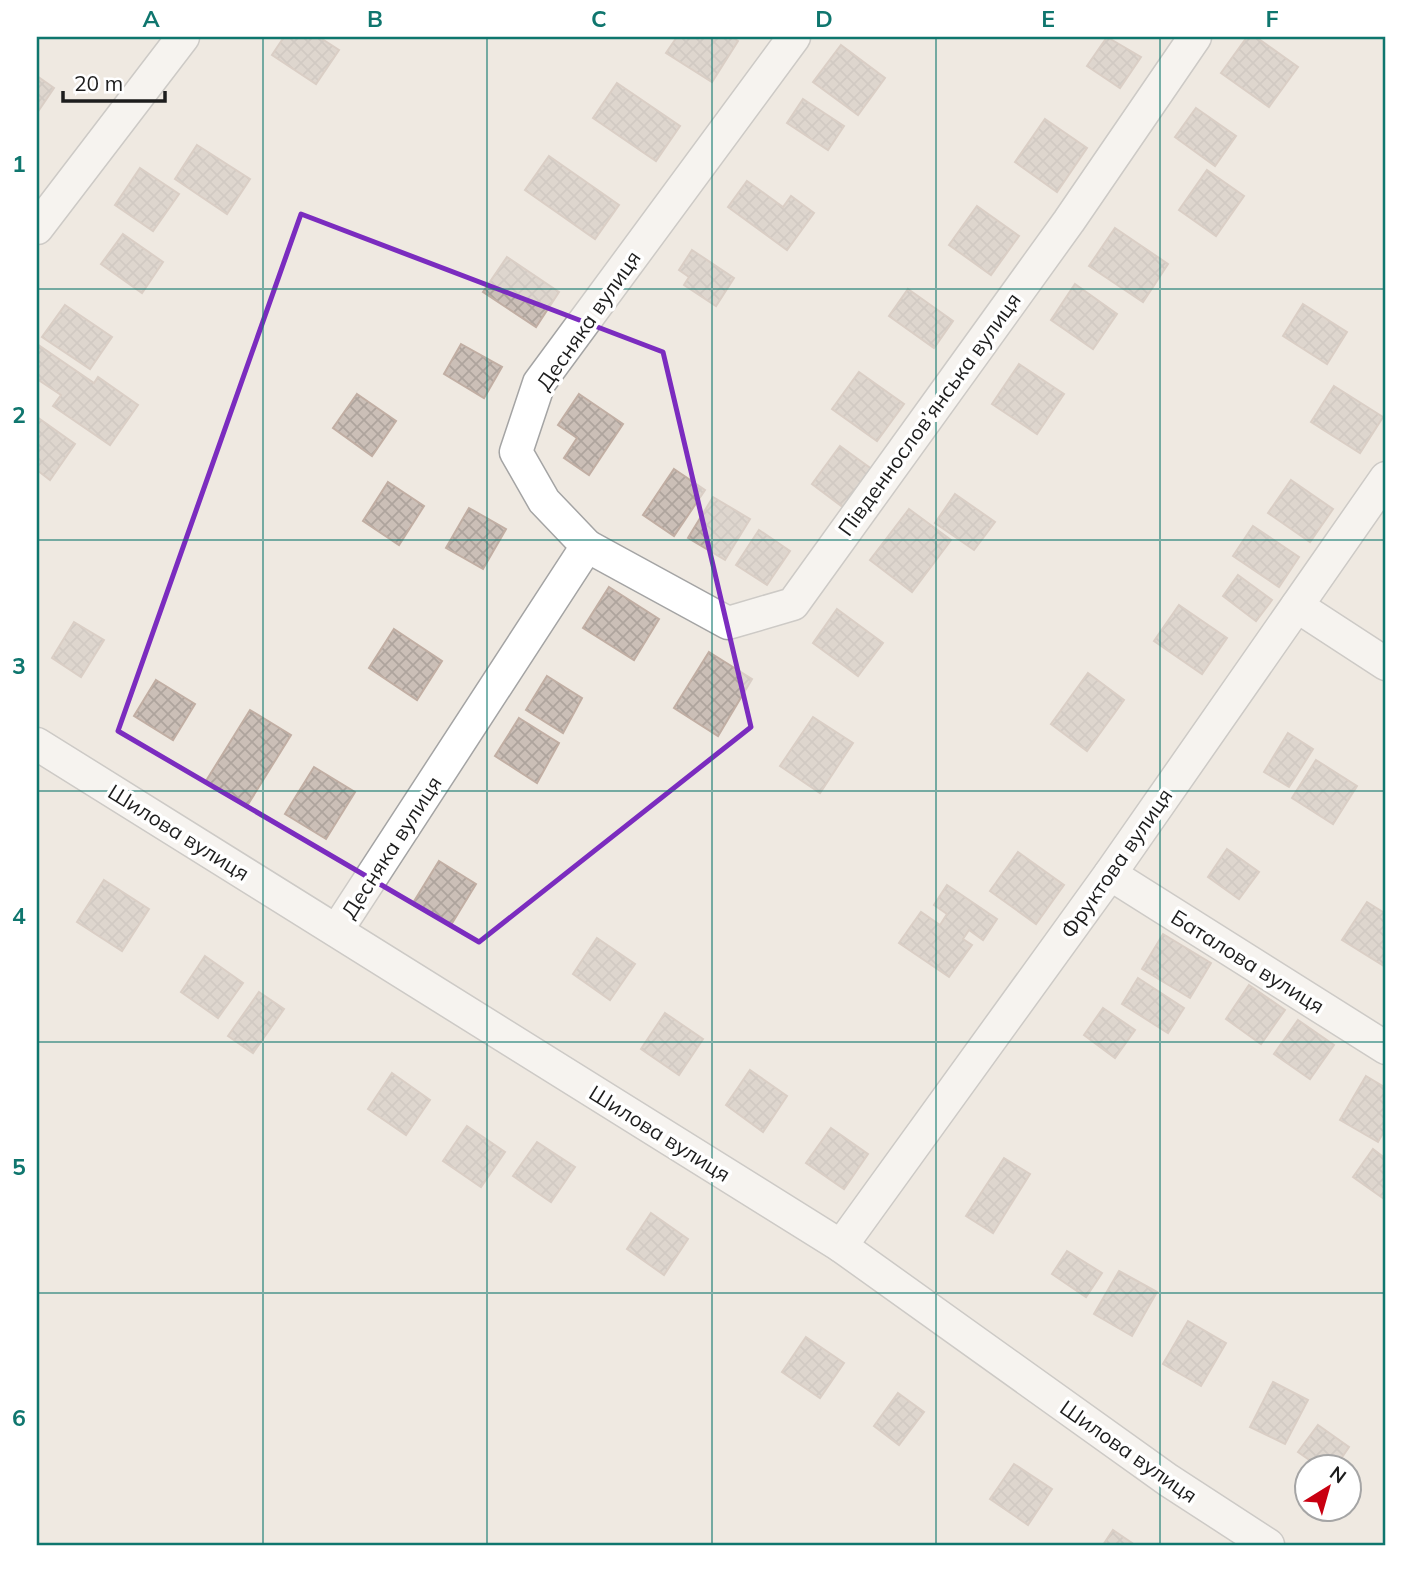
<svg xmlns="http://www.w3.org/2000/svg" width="1423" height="1582" font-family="Mulish,sans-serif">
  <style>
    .building { fill: url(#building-cross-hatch); stroke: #c1aea3; stroke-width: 2 }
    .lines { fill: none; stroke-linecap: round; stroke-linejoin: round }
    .street-casing { stroke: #a4a4a4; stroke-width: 35 }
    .street { stroke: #fff; stroke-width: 32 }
    .marked { fill: none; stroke: #7b2cbf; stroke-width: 5; stroke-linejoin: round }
    .grid { fill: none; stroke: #0f766e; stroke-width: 2; stroke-opacity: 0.55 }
    .labels { text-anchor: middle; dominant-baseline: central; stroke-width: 7; stroke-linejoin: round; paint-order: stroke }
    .street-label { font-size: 21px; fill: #1d1d1d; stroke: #fff }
    .neatline { fill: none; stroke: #0f766e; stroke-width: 2.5 }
    .grid-label { font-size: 23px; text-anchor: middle; font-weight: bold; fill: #0f766e }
  </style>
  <defs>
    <pattern id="building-cross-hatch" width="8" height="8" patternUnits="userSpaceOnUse" patternTransform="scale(1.75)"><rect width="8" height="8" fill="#cbbfb7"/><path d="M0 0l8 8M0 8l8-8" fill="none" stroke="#aea49d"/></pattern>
  </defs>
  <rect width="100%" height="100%" fill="#efe9e1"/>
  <g class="building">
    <path d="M284,37H319L339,50L316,84L272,55Z"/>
    <path d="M677,37H732L738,41L712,82L666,53Z"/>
    <path d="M1107,37L1141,57L1120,88L1087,66Z"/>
    <path d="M1247,37H1256L1298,67L1269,107L1221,73Z"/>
    <path d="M841,45L885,78L858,115L813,82Z"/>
    <path d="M37,76L54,88L37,113Z"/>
    <path d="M617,83L680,126L656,161L593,118Z"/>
    <path d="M803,99L844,126L828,150L787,123Z"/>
    <path d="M1196,108L1236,136L1215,166L1175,137Z"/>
    <path d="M1045,119L1087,148L1057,192L1015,162Z"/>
    <path d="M197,145L250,179L227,214L175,179Z"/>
    <path d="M549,156L619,205L595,239L525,190Z"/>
    <path d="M140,168L179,194L153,231L115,205Z"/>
    <path d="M1207,170L1244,196L1216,236L1179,210Z"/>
    <path d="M747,181L783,207L791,196L814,213L787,250L728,207Z"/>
    <path d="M977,206L1019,236L991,275L949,245Z"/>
    <path d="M1115,228L1168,264L1143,302L1089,266Z"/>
    <path d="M123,234L163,262L142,293L101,264Z"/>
    <path d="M692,250L734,278L716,306L684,285L689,277L679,270Z"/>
    <path d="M507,257L559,292L536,327L483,292Z"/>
    <path d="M1075,284L1117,314L1093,349L1051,320Z"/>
    <path d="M908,289L953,321L934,348L889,316Z"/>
    <path d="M1303,304L1347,332L1327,364L1283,336Z"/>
    <path d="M65,305L112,337L90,369L42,337Z"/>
    <path d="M37,344L94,383L98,377L138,405L110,445L53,406L61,395L37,379Z"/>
    <path d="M461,344L502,367L484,398L444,374Z"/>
    <path d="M1019,364L1064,394L1037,434L992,404Z"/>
    <path d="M859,372L904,404L877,441L832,409Z"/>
    <path d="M1334,386L1383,417L1360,453L1311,422Z"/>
    <path d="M357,394L396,421L372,456L333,428Z"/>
    <path d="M579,394L623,424L589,475L564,458L577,438L558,425Z"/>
    <path d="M37,417L75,444L50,480L37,470Z"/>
    <path d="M840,446L873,470L844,508L812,484Z"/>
    <path d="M674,469L705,490L674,536L643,515Z"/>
    <path d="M1291,480L1333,509L1310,542L1268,513Z"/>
    <path d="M388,482L424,506L399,545L363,521Z"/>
    <path d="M955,494L995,522L974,550L935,523Z"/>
    <path d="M713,497L750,519L725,560L688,538Z"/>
    <path d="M469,508L506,529L483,569L446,548Z"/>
    <path d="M909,509L951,540L912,592L870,560Z"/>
    <path d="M1253,526L1299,557L1279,587L1233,556Z"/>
    <path d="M759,530L790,551L767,585L736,565Z"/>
    <path d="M1238,575L1272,600L1256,621L1223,596Z"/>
    <path d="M609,587L659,619L634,660L583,628Z"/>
    <path d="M1179,605L1227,638L1202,674L1154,641Z"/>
    <path d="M837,609L883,643L858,676L813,643Z"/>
    <path d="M74,622L104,640L81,677L52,658Z"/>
    <path d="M394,629L442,661L417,700L369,668Z"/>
    <path d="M709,652L752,679L718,736L674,708Z"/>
    <path d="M1088,673L1124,700L1087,751L1051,724Z"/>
    <path d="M547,676L582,698L563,733L526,710Z"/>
    <path d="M156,680L195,704L173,740L134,716Z"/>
    <path d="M250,710L291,735L247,806L206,781Z"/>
    <path d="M813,717L853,743L820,793L780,766Z"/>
    <path d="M519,718L559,743L537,783L495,756Z"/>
    <path d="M1288,733L1313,749L1289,787L1264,772Z"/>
    <path d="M1316,760L1357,786L1333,824L1292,798Z"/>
    <path d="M314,767L355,792L326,839L285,814Z"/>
    <path d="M1227,849L1259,872L1239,899L1208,877Z"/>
    <path d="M1018,852L1064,885L1036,924L990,891Z"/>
    <path d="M439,861L476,884L451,925L413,903Z"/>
    <path d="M104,880L149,909L122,951L77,922Z"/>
    <path d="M947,885L997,919L983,940L969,930L963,939L972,945L949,977L899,943L921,912L940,925L947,914L934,905Z"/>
    <path d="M1367,902L1386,914V962L1384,966L1342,940Z"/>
    <path d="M1163,934L1211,963L1190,998L1142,969Z"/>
    <path d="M597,938L635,964L610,1000L573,974Z"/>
    <path d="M205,956L243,983L218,1018L181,992Z"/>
    <path d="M1138,978L1184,1008L1168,1033L1122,1004Z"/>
    <path d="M1249,985L1285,1010L1261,1044L1226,1019Z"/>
    <path d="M259,992L284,1009L253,1053L228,1036Z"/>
    <path d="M1103,1008L1135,1030L1115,1058L1084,1035Z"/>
    <path d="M665,1013L703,1039L679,1075L641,1049Z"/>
    <path d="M1298,1020L1334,1045L1310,1079L1274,1054Z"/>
    <path d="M750,1070L787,1096L763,1132L726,1105Z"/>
    <path d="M392,1073L430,1100L406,1135L368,1109Z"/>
    <path d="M1366,1076L1386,1088V1128L1378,1142L1340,1120Z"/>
    <path d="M467,1126L505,1152L481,1187L443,1161Z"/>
    <path d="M831,1128L868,1154L844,1189L806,1163Z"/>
    <path d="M537,1142L575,1167L551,1202L513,1176Z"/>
    <path d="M1373,1149L1386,1159L1384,1199L1353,1177Z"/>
    <path d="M1004,1158L1030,1174L993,1233L966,1216Z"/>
    <path d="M651,1213L688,1239L664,1275L627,1249Z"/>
    <path d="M1067,1251L1102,1273L1086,1297L1052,1274Z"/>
    <path d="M1119,1271L1157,1292L1132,1336L1094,1314Z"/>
    <path d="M1188,1321L1226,1343L1201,1386L1163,1364Z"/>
    <path d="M806,1337L844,1363L820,1398L782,1372Z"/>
    <path d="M1273,1382L1308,1400L1285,1444L1250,1427Z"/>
    <path d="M898,1393L924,1412L899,1445L874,1426Z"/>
    <path d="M1318,1425L1349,1447L1336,1466H1318L1298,1452Z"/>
    <path d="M1014,1464L1052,1489L1028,1525L990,1499Z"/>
    <path d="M1113,1530L1135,1545H1103Z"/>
  </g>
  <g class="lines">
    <g class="street-casing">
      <g id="street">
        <path d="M37,228L183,37"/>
        <path d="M587,546L728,623L793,604L1069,221L1195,37"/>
        <path d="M1297,606L1386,664"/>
        <path d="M37,744L841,1246L1168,1480L1268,1545"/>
        <path d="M1110,874L1386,1048"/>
        <path d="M337,930L587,546L544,501L516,452L539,383L794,37"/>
        <path d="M841,1246L1110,874L1386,478"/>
      </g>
    </g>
    <use href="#street" class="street"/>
  </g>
  <path d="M0 0H1423V1582H0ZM301,214L663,352L751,727L479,942L118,731Z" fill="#efe9e1" fill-opacity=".55" fill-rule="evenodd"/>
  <path class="marked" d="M301,214L663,352L751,727L479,942L118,731Z"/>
  <path class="grid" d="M263,37V1545M487,37V1545M712,37V1545M936,37V1545M1160,37V1545M37,289H1386M37,540H1386M37,791H1386M37,1042H1386M37,1293H1386"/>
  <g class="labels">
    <g class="street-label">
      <text transform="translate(588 320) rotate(-55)">Десняка вулиця</text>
      <text transform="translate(929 414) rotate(-54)">Південнослов’янська вулиця</text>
      <text transform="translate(179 832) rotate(32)">Шилова вулиця</text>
      <text transform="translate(391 847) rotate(-57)">Десняка вулиця</text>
      <text transform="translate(1116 863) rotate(-55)">Фруктова вулиця</text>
      <text transform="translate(1248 961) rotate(32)">Баталова вулиця</text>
      <text transform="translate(660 1133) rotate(32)">Шилова вулиця</text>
      <text transform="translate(1129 1451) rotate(35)">Шилова вулиця</text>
    </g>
  </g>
  <rect width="1423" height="1582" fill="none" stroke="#ffffff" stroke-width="77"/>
  <g transform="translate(1328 1488) rotate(37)"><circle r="33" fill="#ffffff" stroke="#a5a5a5" stroke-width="2"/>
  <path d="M0-5L12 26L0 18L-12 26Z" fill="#c90011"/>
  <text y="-10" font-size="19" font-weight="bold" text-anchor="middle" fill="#1d1d1d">N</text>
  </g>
  <path d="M63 91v10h102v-10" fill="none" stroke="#1d1d1d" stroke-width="3.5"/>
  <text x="74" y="91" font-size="21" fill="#1d1d1d" stroke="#ffffff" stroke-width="5" paint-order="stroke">20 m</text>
  <rect x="38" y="38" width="1346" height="1506" class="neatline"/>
  <g class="grid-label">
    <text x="151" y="27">A</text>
    <text x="375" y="27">B</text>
    <text x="599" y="27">C</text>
    <text x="824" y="27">D</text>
    <text x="1048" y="27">E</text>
    <text x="1272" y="27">F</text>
    <text x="19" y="172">1</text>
    <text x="19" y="423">2</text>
    <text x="19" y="674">3</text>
    <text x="19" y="924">4</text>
    <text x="19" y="1175">5</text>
    <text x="19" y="1426">6</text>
  </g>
</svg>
